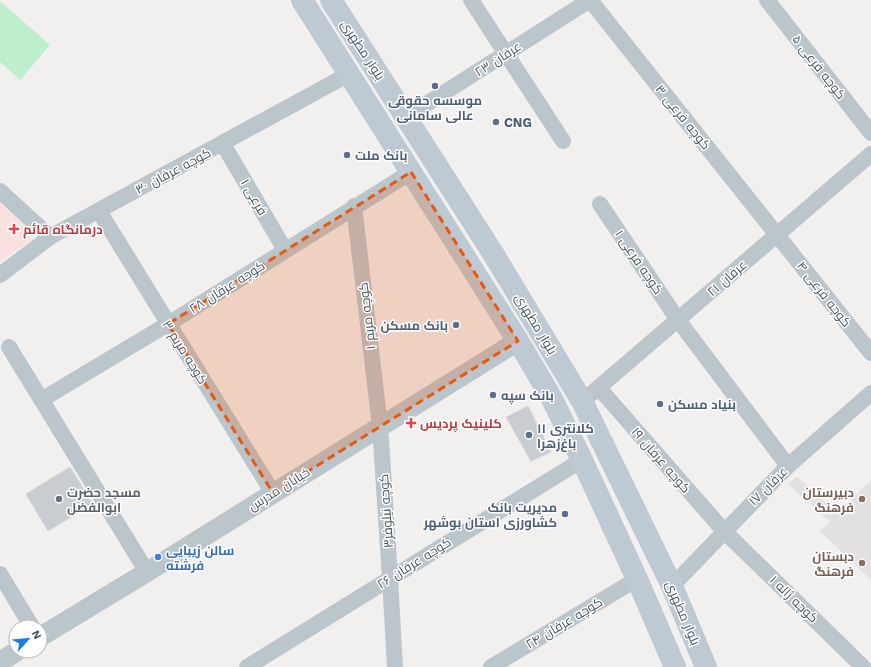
<svg xmlns="http://www.w3.org/2000/svg" width="871" height="667" font-family="'Work Sans',Cairo,sans-serif">
  <style>
    .education { fill: #e3e0e1 }
    .medical { fill: #fbe0e0 }
    .green { fill: #bdefcd }
    .building { fill: #c9cdd2; stroke: #d3d6db }
    .lines { fill: none; stroke-linecap: round; stroke-linejoin: round }
    .minor { stroke: #bbc5cc; stroke-width: 16 }
    .tertiary { stroke: #bbc5cc; stroke-width: 20 }
    .secondary { stroke: #bdc9d3; stroke-width: 22 }
    .marked { fill: #e8590c; fill-opacity: 0.2; stroke: #e8590c; stroke-width: 3; stroke-dasharray: 8 5; stroke-linejoin: round }
    .service-dot { fill: #5c6f8a; stroke: #fff; stroke-width: 1.5 }
    .health-dot { fill: #e0444e; stroke: #fff; stroke-width: 1.5 }
    .worship-dot { fill: #6b7280; stroke: #fff; stroke-width: 1.5 }
    .education-dot { fill: #8d6e63; stroke: #fff; stroke-width: 1.5 }
    .shop-dot { fill: #3f7fe0; stroke: #fff; stroke-width: 1.5 }
    .labels { text-anchor: middle; dominant-baseline: central; stroke-width: 3; stroke-linejoin: round; paint-order: stroke }
    .street-label { font-size: 13px; fill: #47545d; stroke: #fff }
    .service-label { font-size: 13px; font-weight: bold; fill: #4e5e75; stroke: #fff; text-anchor: start }
    .health-label { font-size: 13px; font-weight: bold; fill: #be3a42; stroke: #fff; text-anchor: start }
    .worship-label { font-size: 13px; font-weight: bold; fill: #5b616d; stroke: #fff; text-anchor: start }
    .education-label { font-size: 13px; font-weight: bold; fill: #785e54; stroke: #fff; text-anchor: end }
    .shop-label { font-size: 13px; font-weight: bold; fill: #366cbe; stroke: #fff; text-anchor: start }
  </style>
  <rect width="100%" height="100%" fill="#f2efef"/>
  <path class="education" d="M797,476L837,514L871,480V580L820,531L830,522L788,484Z"/>
  <path class="medical" d="M0,200L23,221L32,238L0,262Z"/>
  <path class="green" d="M0,1L50,45L20,80L0,62Z"/>
  <g class="building">
    <path d="M528,406L551,452L531,461L506,417Z"/>
    <path d="M70,467L93,504L48,531L26,494Z"/>
  </g>
  <g class="lines">
    <g class="minor">
      <path d="M471,0L563,141"/>
      <path d="M767,0L871,133"/>
      <path d="M406,117L590,0L871,353"/>
      <path d="M223,144L285,250"/>
      <path d="M0,191L50,237"/>
      <path d="M600,204L678,320L788,466"/>
      <path d="M354,206L380,426L390,578L395,667"/>
      <path d="M99,211L273,493"/>
      <path d="M0,275L50,237L349,74"/>
      <path d="M9,347L147,572"/>
      <path d="M599,388L724,531L863,667"/>
      <path d="M591,394L871,154"/>
      <path d="M41,400L168,324L411,172"/>
      <path d="M0,574L32,627"/>
      <path d="M672,586L788,466L871,393"/>
      <path d="M247,667L582,460"/>
      <path d="M491,667L637,579"/>
    </g>
    <g class="tertiary">
      <path d="M40,637L147,572L518,341"/>
      <path d="M0,662L17,651"/>
    </g>
    <g class="secondary">
      <path d="M302,0L518,341L551,397L582,460L637,579L675,667"/>
      <path d="M331,0L494,255L582,401L672,586L706,667"/>
    </g>
  </g>
  <path class="marked" d="M411,172L518,341L273,493L168,324Z"/>
  <g class="service-dot">
    <circle cx="435" cy="86" r="4"/>
    <circle cx="496" cy="122" r="4"/>
    <circle cx="347" cy="155" r="4"/>
    <circle cx="456" cy="325" r="4"/>
    <circle cx="493" cy="395" r="4"/>
    <circle cx="660" cy="404" r="4"/>
    <circle cx="529" cy="435" r="4"/>
    <circle cx="565" cy="514" r="4"/>
  </g>
  <g class="health-dot">
    <path d="M12 223h4v4h4v4h-4v4h-4v-4h-4v-4h4z"/>
    <path d="M409 417h4v4h4v4h-4v4h-4v-4h-4v-4h4z"/>
  </g>
  <circle class="worship-dot" cx="59" cy="499" r="4"/>
  <g class="education-dot">
    <circle cx="862" cy="499" r="4"/>
    <circle cx="862" cy="563" r="4"/>
  </g>
  <circle class="shop-dot" cx="158" cy="557" r="4"/>
  <g class="labels">
    <g class="street-label">
      <text transform="translate(363 50) rotate(57)">بلوار مطهری</text>
      <text transform="translate(498 59) rotate(-33)">عرفان ۲۳</text>
      <text transform="translate(819 67) rotate(52)">کوچه فرعی ۵</text>
      <text transform="translate(683 117) rotate(51)">کوچه فرعی ۳</text>
      <text transform="translate(173 171) rotate(-28)">کوچه عرفان ۳۰</text>
      <text transform="translate(254 197) rotate(60)">فرعی ۱</text>
      <text transform="translate(639 262) rotate(56)">کوچه فرعی ۱</text>
      <text transform="translate(727 278) rotate(-41)">عرفان ۲۱</text>
      <text transform="translate(227 287) rotate(-32)">کوچه عرفان ۲۸</text>
      <text transform="translate(824 294) rotate(52)">کوچه فرعی ۴</text>
      <text transform="translate(367 316) rotate(-97)">کوچه مریم ۱</text>
      <text transform="translate(536 324) rotate(59)">بلوار مطهری</text>
      <text transform="translate(185 352) rotate(58)">کوچه مریم ۳</text>
      <text transform="translate(661 460) rotate(49)">کوچه عرفان ۱۹</text>
      <text transform="translate(768 486) rotate(-45)">عرفان ۱۷</text>
      <text transform="translate(279 489) rotate(-32)">خیابان مدرس</text>
      <text transform="translate(386 511) rotate(-94)">کوچه نیلوفر۳</text>
      <text transform="translate(414 563) rotate(-32)">کوچه عرفان ۲۶</text>
      <text transform="translate(794 599) rotate(44)">کوچه ژاله ۱</text>
      <text transform="translate(683 613) rotate(67)">بلوار مطهری</text>
      <text transform="translate(564 623) rotate(-31)">کوچه عرفان ۲۴</text>
    </g>
    <g class="service-label">
      <text x="435" y="100" text-anchor="middle">موسسه حقوقی<tspan x="435" dy="15">عالی سامانی</tspan></text>
      <text x="504" y="122">CNG</text>
      <text x="355" y="155">بانک ملت</text>
      <text x="448" y="325" text-anchor="end">بانک مسکن</text>
      <text x="501" y="395">بانک سپه</text>
      <text x="668" y="404">بنیاد مسکن</text>
      <text x="537" y="428">کلانتری ۱۱<tspan x="537" dy="15">باغ‌زهرا</tspan></text>
      <text x="557" y="507" text-anchor="end">مدیریت بانک<tspan x="557" dy="15">کشاورزی استان بوشهر</tspan></text>
    </g>
    <g class="health-label">
      <text x="23" y="229">درمانگاه قائم</text>
      <text x="420" y="423">کلینیک پردیس</text>
    </g>
    <g class="worship-label">
      <text x="67" y="492">مسجد حضرت<tspan x="67" dy="15">ابوالفضل</tspan></text>
    </g>
    <g class="education-label">
      <text x="854" y="492">دبیرستان<tspan x="854" dy="15">فرهنگ</tspan></text>
      <text x="854" y="556">دبستان<tspan x="854" dy="15">فرهنگ</tspan></text>
    </g>
    <g class="shop-label">
      <text x="166" y="550">سالن زیبایی<tspan x="166" dy="15">فرشته</tspan></text>
    </g>
  </g>
  <g transform="translate(28 639) rotate(63)"><circle r="19" fill="#ffffff" stroke="#b5bbbe"/>
  <path d="M0-3L7 15L0 10L-7 15Z" fill="#1980e2"/>
  <text y="-6" font-size="11" font-weight="bold" text-anchor="middle" fill="#47545d">N</text>
  </g>
</svg>
